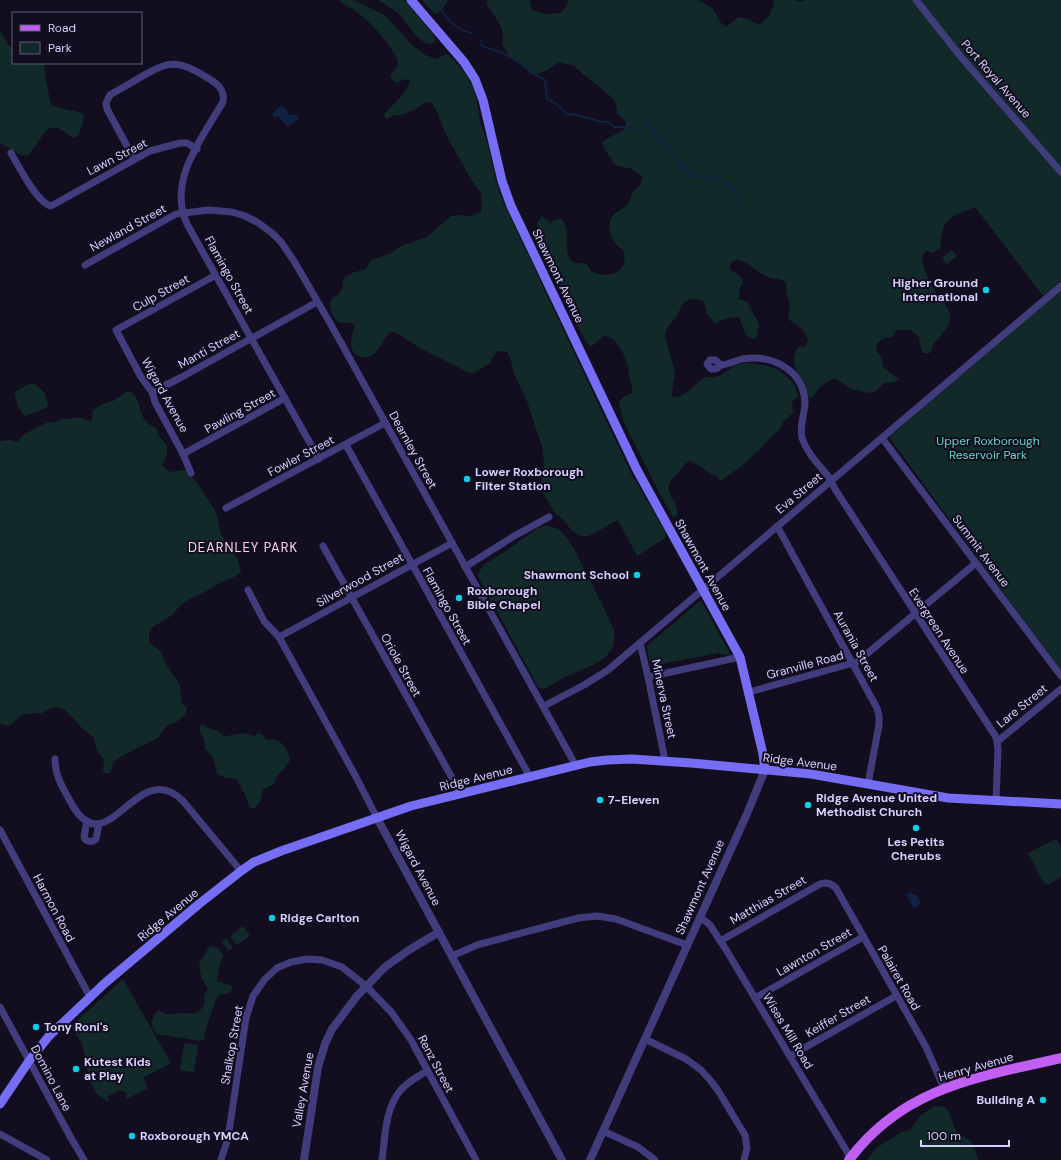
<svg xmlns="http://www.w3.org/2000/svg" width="1061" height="1160" font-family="'DM Sans',sans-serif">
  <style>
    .green { fill: #122929 }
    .water { fill: #102242 }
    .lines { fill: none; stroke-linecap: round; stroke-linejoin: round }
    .stream { stroke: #102242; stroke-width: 2 }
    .minor { stroke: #413c7c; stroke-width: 7 }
    .tertiary { stroke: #413c7c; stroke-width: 8 }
    .secondary { stroke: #756ef5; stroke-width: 9 }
    .primary { stroke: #c15ff4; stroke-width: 10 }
    .poi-dot { fill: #0fcce9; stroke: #120e20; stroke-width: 1.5 }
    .labels { text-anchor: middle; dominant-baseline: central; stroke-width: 4; stroke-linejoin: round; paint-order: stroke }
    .street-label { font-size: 12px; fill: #d7d0fc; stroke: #120e20 }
    .poi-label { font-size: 12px; font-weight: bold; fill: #d7d0fc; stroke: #120e20; text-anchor: start }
    .park-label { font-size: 12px; fill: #62d7bd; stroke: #120e20 }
    .neighbourhood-label { font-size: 13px; letter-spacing: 1px; fill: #fcd2eb; stroke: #120e20 }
  </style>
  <rect width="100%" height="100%" fill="#120e20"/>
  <g class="green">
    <path d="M339,0H353L386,16L411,44L425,55L437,59L446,54L449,55L463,70L472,85L476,96L480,121L487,141L497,185L505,206L631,473L665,531V538L637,556L618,520L589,536L583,537L572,531L563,519L556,514L541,490V483L544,466L543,450L527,401L515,376L511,361L508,353L503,351H498L495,354L490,363L474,373H470L420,348L395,332H390C381,340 378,360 361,357C357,356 353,353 352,349C350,342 352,332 355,327C351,319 341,326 336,320C332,315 327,305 332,299C334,296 339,295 341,291C345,285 340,279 348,275C353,272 360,271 366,269L371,260L391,253L401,246L427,237L451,216L460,215L465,216H471L481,212L482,207L481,193L472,181L446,135L437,112L432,103L425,102L418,108L401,115H394L387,119L385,118L384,116L385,113C392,106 409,90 410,81L405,79L396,83L391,78V75L397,67L398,61C392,45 371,23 357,12C351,7 344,6 339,0Z"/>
    <path d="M378,0H404L433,34L435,40L433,43C421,48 407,22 399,14C393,9 385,4 378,0Z"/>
    <path d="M422,0H448L442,10L437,14L433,12Z"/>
    <path d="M488,0H530V3L532,10L545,14L561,13L567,5L568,0H699L713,9L721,23L726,27L739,17L749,19L754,23L760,24L770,15L771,10L774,7L773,0H795L799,2L805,0H1061V281L1043,296L975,207C960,214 946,215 942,233C940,238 941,244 940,249L932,253L926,251L922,256C922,269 930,282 936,293C941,301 952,309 950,320C949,329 940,335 935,342C932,346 932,350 930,353H923L920,345L919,337L912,331L908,330H897L892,337L884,338L877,343L876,350L882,359L884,368L898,378V380L894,382L884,383L876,391L870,393L850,389L837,379H832L820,387L814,395L811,398L806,394C803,376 786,365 798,347L806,346L808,340L802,329L788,319L790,306L787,295L786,283C780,277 773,280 766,276C754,271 746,257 732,261L730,265V270C737,274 743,275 743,284L740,287L739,299L747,302L759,324L757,337L753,339C742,336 744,324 738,317C732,317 721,320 716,323L717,324L715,323L707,314L704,302C697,298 688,298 683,304C680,308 679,312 677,316C673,322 668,325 665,332C666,346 673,360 675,374C675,381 671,389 672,396C684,401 696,381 706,377C710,376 714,378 718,376C725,374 730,368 737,365C748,360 775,366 784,374C792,382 796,384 798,396L797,398L792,401L793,413L783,422L780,429L764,444L761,449L753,455L747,462L722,480H719L718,477C707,473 701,465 690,461C684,464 683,466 679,472C675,476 671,479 669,484C665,495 682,503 676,517H673L659,492L623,421L619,402L623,397L631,394C634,386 631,384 629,376C628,372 628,367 627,363C624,353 615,335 603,336L592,346H590L587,343L577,325L555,275L551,261L540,244L537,223L542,216L551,223L554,220L561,219C574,230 559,256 575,263C579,264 583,262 587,264L591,271C605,279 629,275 624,253C623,249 619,248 616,244C610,237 608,229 611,219C614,212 622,210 627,205C630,202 630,198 632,194C636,187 643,186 642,176L632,169L615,165L604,148L602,142L623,130L625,128L626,122L617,114C617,110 617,106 615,102C613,96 581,73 575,67V66L559,62L544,72L533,74L510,57L502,44C508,31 493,14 486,3Z"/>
    <path d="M0,32L2,33L7,43L13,49V63H44L46,81L51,105C61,110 74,109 84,115C83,122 81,135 74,138L58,128H49L42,136L28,156L19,154L0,143Z"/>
    <path d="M952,250L957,256L947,264L942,258Z"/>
    <path d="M1061,290V671L889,437Z"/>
    <path d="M34,383L45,393L48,405L46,408L25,416C19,411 15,400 15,392L27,385Z"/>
    <path d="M130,391C145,401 134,419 156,428L159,436L167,445V454L162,466L170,472L185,470L198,484L216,512L221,534L227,547L234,554L238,560L241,571C235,579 228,578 220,583C213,586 207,591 201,594C196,597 191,598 186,601C179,605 175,613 168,618C159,625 145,625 150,643L161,652L166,664L180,685L182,703L187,709C185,718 176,723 167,725L158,738C155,739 116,758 115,761C112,764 112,769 110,773H105L103,771L104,760L97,750L94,738L81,727L73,718L64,709L54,707L42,713L23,714L9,726L0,724V442L1,441L10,440L18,442L23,435L46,423L56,422L62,419H70L77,417L91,421L93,411C101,403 103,404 113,401C119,398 122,393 130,391Z"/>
    <path d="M545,526C560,526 565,535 573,547L605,610L614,630V645L606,657L595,664L565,677L544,689L540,688L537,685L478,576L480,570L485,564L503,553L538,528Z"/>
    <path d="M701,600L731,656L719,653L650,666L647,646Z"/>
    <path d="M201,725H203C210,729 218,729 223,736H226L245,733L254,736L258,733L263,735L266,740C269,740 272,739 275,740C283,741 289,753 290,760L284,769L278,774L274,784L263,790L261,800L255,808H250L247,799L237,779L226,778L217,774C214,761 216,759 205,749L204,739L199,730Z"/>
    <path d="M1056,839L1061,848V877L1048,885L1047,884L1045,885L1028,853Z"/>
    <path d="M243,926L250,936L237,945L230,936Z"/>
    <path d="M226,938L233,948L228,951L222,941Z"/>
    <path d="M210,946L218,948L223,956L219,967L217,981L230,985L232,986L231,992L230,993L221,994L217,997L206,1028L204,1040L200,1041L157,1034C150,1027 151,1018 158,1010C171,1018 169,1012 182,1013C190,1013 196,1016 202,1008C203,1006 205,1004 205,1002C205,1000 204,998 204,996L208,989L201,977L199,963Z"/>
    <path d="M123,979L171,1063L143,1078L148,1088L127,1099L125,1098L127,1093L120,1090L107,1097L109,1101L108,1102L97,1094L91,1084L82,1044L71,1026Z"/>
    <path d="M184,1043L198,1045L194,1072L180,1070Z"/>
    <path d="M935,1106L945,1107C952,1115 952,1125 958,1133C960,1136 963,1136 966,1138C974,1142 976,1152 978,1160H867L876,1148L902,1132L910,1130L921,1115Z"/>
  </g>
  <g class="water">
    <path d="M282,105L290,115H298V121H295L288,127L278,116L275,118L272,114Z"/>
    <path d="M911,892L913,895L916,894L921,904L914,908L906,895Z"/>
  </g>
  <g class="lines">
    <g class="stream">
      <path d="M434,0C444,14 453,30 472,33"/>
      <path d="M481,40L482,46L505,54L527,68L530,72L545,80L547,99L555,103L567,114C582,114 597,123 608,122L614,127H630L641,129L647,122L649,123L657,138L673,156L678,160L680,167L689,170L692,176C698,178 703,174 708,176C714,177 732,186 735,192C738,196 738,201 741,206"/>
    </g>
    <g class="minor">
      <path d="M916,0L961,57L1061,172"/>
      <path d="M11,153C18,165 37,203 51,206L150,151L180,143H187L197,149"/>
      <path d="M134,159L107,109L106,103L110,95C118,90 126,86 134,81C169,61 174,57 211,80C219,85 225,91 223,102C202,138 167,181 187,224L319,459"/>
      <path d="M85,265L176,214L209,210L232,212L245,216L257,222L272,233L281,242L294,261L330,323L576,766"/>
      <path d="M710,360H715L721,365L716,369H711L707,364Z"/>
      <path d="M721,365C729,364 735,361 742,359C771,354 803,369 805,402C805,414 799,425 802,438C807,453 818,464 828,476C831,480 833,485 835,489L996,737L998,749L996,801"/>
      <path d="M152,392L180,378L317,302"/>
      <path d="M882,438L1061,676"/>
      <path d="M346,445L530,777"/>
      <path d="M183,454L285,398"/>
      <path d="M191,473L183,454L155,402L152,392L141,377L116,330L216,275"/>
      <path d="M226,508L385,423"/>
      <path d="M777,526L877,708L879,716V725L868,784"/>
      <path d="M323,546L461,794"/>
      <path d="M465,567L514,536L549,517"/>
      <path d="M248,590L264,621L279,637L356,777L377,818"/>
      <path d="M279,637L452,543"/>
      <path d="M640,643L648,677L665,760"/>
      <path d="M648,677L740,657"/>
      <path d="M749,692L857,662L976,563"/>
      <path d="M544,706L584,685L608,670L1061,286"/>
      <path d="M998,741L1061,689"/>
      <path d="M55,759C55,776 62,786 70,801C107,871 136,754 183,801L241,871"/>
      <path d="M87,821L84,837C86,842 92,843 96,839L99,824"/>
      <path d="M0,830L90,997"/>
      <path d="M700,917L710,925L725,948L852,1160"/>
      <path d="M720,941L820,884C826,882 831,883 836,888L926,1047L944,1088"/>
      <path d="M452,956L477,945L578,918L597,916L616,919L687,945"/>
      <path d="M755,998L863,937"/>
      <path d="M0,1007L71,1138L84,1160"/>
      <path d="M645,1039L686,1059L701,1070L710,1080L717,1089L745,1135L747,1148L744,1160"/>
      <path d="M790,1056L896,996"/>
      <path d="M603,1131L638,1147L655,1160"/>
      <path d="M0,1134L47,1160"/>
      <path d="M221,1160L228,1138L246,1018L253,996L265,979L277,968L291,962L307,959L322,960L342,967L366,986L392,1013L411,1040L476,1160"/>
      <path d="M382,1160C385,1138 385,1109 400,1091C407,1082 417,1077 427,1071"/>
    </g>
    <g class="tertiary">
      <path d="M377,818L562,1160"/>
      <path d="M304,1160L318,1067L325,1044L332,1029L357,996L385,967L409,950L439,932"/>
      <path d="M590,1160L746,816L765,770"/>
    </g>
    <g class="secondary">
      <path d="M411,0L464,62L475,79L483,100L502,181L511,206L637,470L740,657L763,754L765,770"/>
      <path d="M0,1104L29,1061L49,1036L105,983L199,904L241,871L254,862L281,851L411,806L590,762L607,760L632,759L691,763L811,774L948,798L1061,804"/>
    </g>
    <path class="primary" d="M849,1160C903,1087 979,1077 1061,1058"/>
  </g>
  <g class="poi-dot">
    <circle cx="986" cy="290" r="4"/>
    <circle cx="467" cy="479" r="4"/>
    <circle cx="637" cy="575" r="4"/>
    <circle cx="459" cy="598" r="4"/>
    <circle cx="600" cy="800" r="4"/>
    <circle cx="808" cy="805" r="4"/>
    <circle cx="916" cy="828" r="4"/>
    <circle cx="272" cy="918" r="4"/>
    <circle cx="36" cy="1027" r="4"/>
    <circle cx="76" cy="1069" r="4"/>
    <circle cx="1043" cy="1100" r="4"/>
    <circle cx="132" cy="1136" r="4"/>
  </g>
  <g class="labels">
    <g class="street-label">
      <text transform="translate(996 79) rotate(49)">Port Royal Avenue</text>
      <text transform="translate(117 157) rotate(-27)">Lawn Street</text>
      <text transform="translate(128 228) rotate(-29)">Newland Street</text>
      <text transform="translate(229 275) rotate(61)">Flamingo Street</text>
      <text transform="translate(558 276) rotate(64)">Shawmont Avenue</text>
      <text transform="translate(161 293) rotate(-29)">Culp Street</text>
      <text transform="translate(209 349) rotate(-29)">Manti Street</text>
      <text transform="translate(165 395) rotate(61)">Wigard Avenue</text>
      <text transform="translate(240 411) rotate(-29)">Pawling Street</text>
      <text transform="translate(413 450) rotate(61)">Dearnley Street</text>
      <text transform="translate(301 456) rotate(-28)">Fowler Street</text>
      <text transform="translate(799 493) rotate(-40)">Eva Street</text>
      <text transform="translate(981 551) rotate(53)">Summit Avenue</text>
      <text transform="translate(703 565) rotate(61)">Shawmont Avenue</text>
      <text transform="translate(360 580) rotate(-29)">Silverwood Street</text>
      <text transform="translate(447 606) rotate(61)">Flamingo Street</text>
      <text transform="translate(939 631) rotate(57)">Evergreen Avenue</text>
      <text transform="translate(856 646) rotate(61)">Aurania Street</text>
      <text transform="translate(401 665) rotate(61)">Oriole Street</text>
      <text transform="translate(805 665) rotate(-15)">Granville Road</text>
      <text transform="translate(664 699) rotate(78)">Minerva Street</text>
      <text transform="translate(1022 706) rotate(-39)">Lare Street</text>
      <text transform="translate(800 762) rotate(7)">Ridge Avenue</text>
      <text transform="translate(476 778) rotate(-14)">Ridge Avenue</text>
      <text transform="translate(418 868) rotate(62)">Wigard Avenue</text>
      <text transform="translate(700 887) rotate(-66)">Shawmont Avenue</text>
      <text transform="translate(768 900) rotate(-30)">Matthias Street</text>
      <text transform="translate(54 908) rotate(62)">Harmon Road</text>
      <text transform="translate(168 915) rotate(-40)">Ridge Avenue</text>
      <text transform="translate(814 952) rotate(-30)">Lawnton Street</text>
      <text transform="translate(899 978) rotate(60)">Palairet Road</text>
      <text transform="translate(838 1016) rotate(-30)">Keiffer Street</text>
      <text transform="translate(788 1031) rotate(59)">Wises Mill Road</text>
      <text transform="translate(232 1045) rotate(-80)">Shalkop Street</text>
      <text transform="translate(436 1064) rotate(62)">Renz Street</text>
      <text transform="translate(976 1067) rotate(-16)">Henry Avenue</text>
      <text transform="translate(51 1078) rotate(62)">Domino Lane</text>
      <text transform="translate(303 1090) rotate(-80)">Valley Avenue</text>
    </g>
    <g class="poi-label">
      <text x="978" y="283" text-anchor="end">Higher Ground<tspan x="978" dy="14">International</tspan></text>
      <text x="475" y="472">Lower Roxborough<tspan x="475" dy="14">Filter Station</tspan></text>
      <text x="629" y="575" text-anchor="end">Shawmont School</text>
      <text x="467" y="591">Roxborough<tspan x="467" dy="14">Bible Chapel</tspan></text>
      <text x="816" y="798">Ridge Avenue United<tspan x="816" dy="14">Methodist Church</tspan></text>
      <text x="608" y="800">7-Eleven</text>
      <text x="916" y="842" text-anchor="middle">Les Petits<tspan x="916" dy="14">Cherubs</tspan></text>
      <text x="280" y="918">Ridge Carlton</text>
      <text x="44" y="1027">Tony Roni's</text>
      <text x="84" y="1062">Kutest Kids<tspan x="84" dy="14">at Play</tspan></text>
      <text x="1035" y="1100" text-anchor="end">Building A</text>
      <text x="140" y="1136">Roxborough YMCA</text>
    </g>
    <g class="park-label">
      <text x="988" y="441">Upper Roxborough<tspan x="988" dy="14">Reservoir Park</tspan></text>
    </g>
    <g class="neighbourhood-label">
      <text x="243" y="547">DEARNLEY PARK</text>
    </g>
  </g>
  <rect x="12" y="12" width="130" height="52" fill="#120e20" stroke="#615c78"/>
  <rect x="20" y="25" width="20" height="6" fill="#c15ff4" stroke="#615c78"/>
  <text x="48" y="32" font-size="12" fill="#d7d0fc">Road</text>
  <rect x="20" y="42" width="20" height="12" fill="#122929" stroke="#615c78"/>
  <text x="48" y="52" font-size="12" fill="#d7d0fc">Park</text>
  <path d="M921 1140v6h88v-6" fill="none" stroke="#d7d0fc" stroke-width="2"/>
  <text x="927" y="1140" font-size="12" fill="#d7d0fc" stroke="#120e20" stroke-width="3" paint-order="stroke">100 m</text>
</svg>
